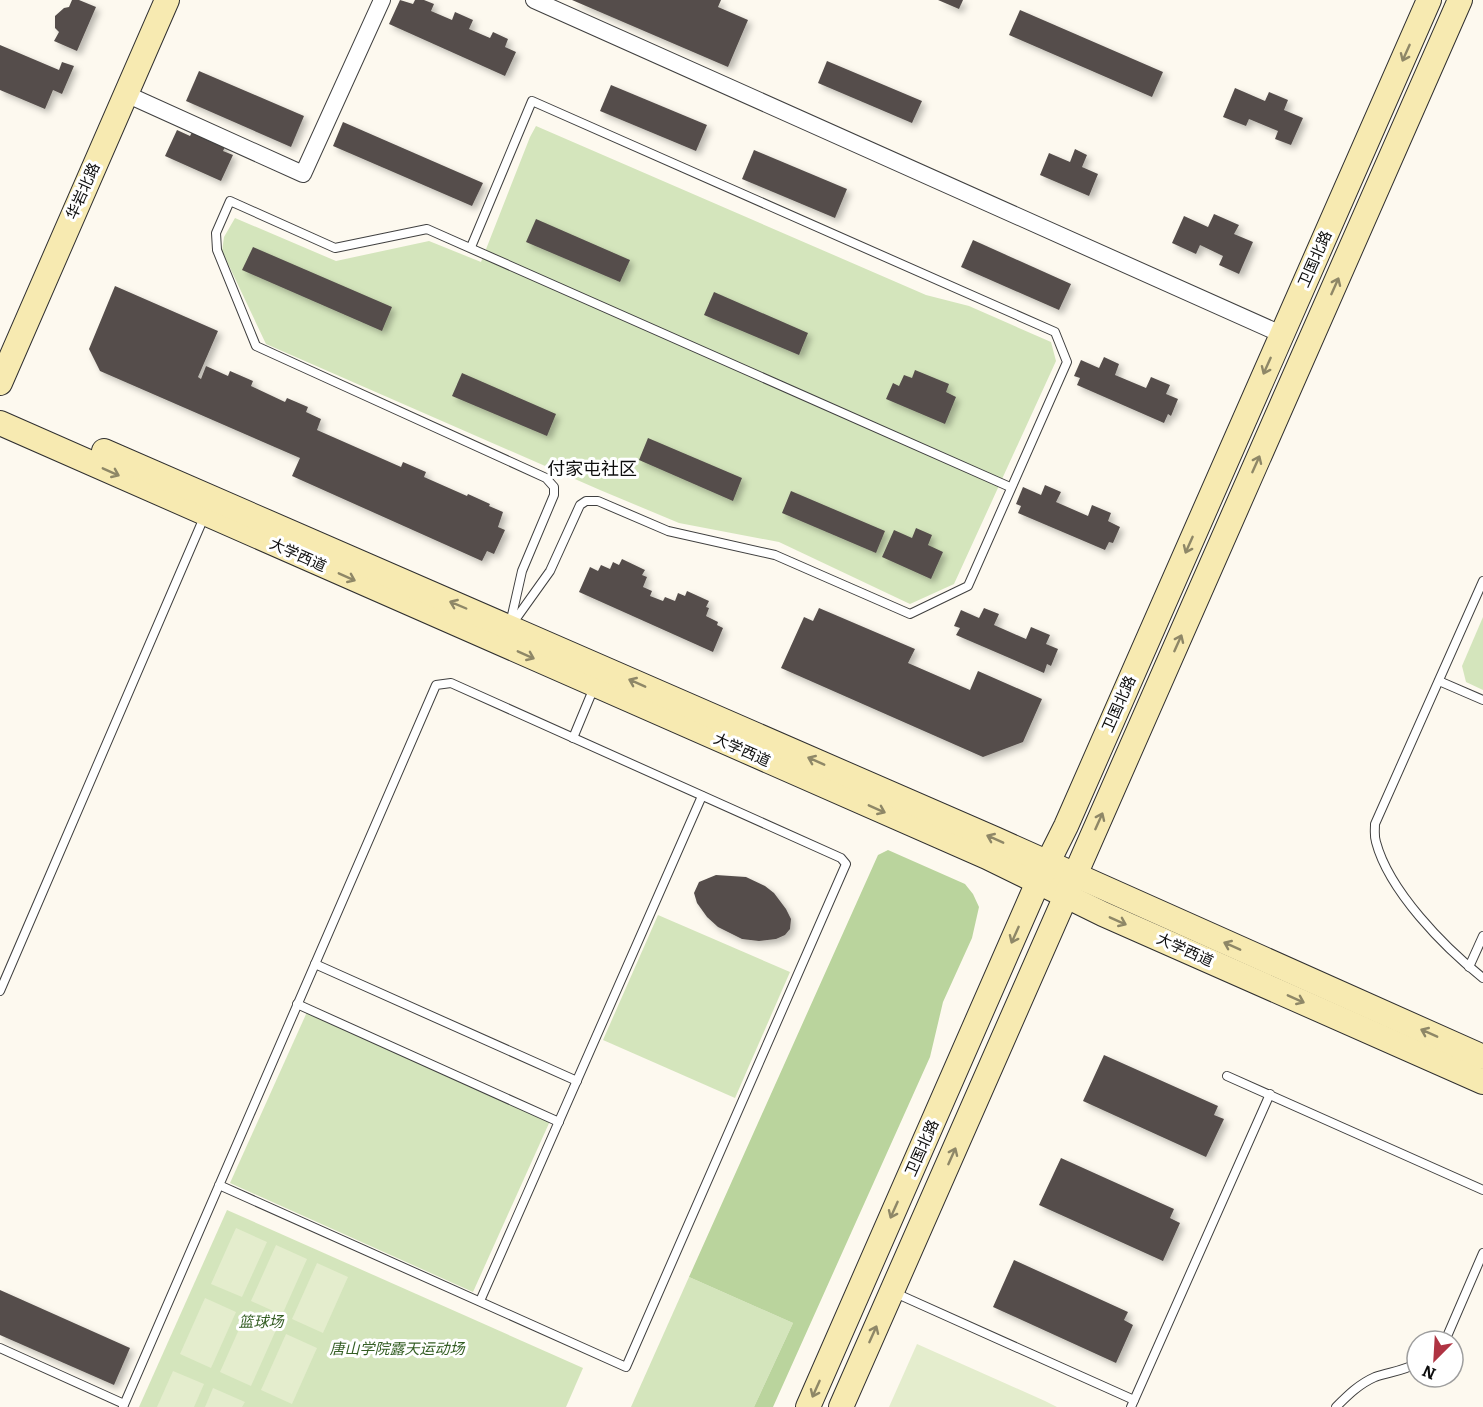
<svg xmlns="http://www.w3.org/2000/svg" width="1483" height="1407" font-family="Bitter,'Noto Sans SC',serif">
  <style>
    .green { fill: #d4e5bc }
    .forest { fill: #bad49d }
    .pitch { fill: #e4edcd }
    .building { fill: #554e4b; filter: url(#shadow) }
    .lines { fill: none; stroke-linecap: round; stroke-linejoin: round }
    .lane-casing { stroke: #404040; stroke-width: 10 }
    .street-casing { stroke: #404040; stroke-width: 18 }
    .secondary-casing { stroke: #2f2f2f; stroke-width: 26 }
    .lane { stroke: #fff; stroke-width: 8 }
    .street { stroke: #fff; stroke-width: 16 }
    .secondary { stroke: #f7eab1; stroke-width: 24 }
    .oneway { stroke: #8e8767 }
    .labels { text-anchor: middle; dominant-baseline: central; stroke-width: 6; stroke-linejoin: round; paint-order: stroke }
    .street-label { font-size: 15px; fill: #0d0d0d; stroke: #fff }
    .park-label { font-size: 15px; font-style: italic; fill: #345e24; stroke: #fff }
    .quarter-label { font-size: 18px; fill: #0d0d0d; stroke: #fff }
  </style>
  <defs>
    <filter id="shadow"><feDropShadow dx="4" dy="4" stdDeviation="3" flood-color="#0004"/></filter>
  </defs>
  <rect width="100%" height="100%" fill="#fdf9ef"/>
  <g class="green">
    <path d="M536,126L926,295L969,306L1051,342L1056,361L954,584L910,604L779,542L679,523L600,490L266,344L222,251L224,237L235,218L336,261L429,241L481,262L530,137Z"/>
    <path d="M1483,617V690L1466,682L1462,666Z"/>
    <path d="M658,915L790,972L735,1098L603,1040Z"/>
    <path d="M307,1012L550,1121L473,1292L230,1183Z"/>
    <path d="M227,1210L583,1368L566,1407H139Z"/>
    <path d="M689,1277L793,1323L754,1407H631Z"/>
  </g>
  <path class="forest" d="M888,850L965,884L973,894L979,907L972,938L943,1002L930,1057L773,1407H754L793,1323L689,1277L878,855Z"/>
  <g class="pitch">
    <path d="M236,1228L267,1242L242,1297L211,1284Z"/>
    <path d="M276,1245L307,1259L282,1315L251,1301Z"/>
    <path d="M317,1263L348,1277L323,1333L292,1319Z"/>
    <path d="M205,1298L236,1312L211,1368L180,1354Z"/>
    <path d="M245,1316L276,1330L251,1386L220,1372Z"/>
    <path d="M286,1334L317,1348L292,1404L261,1390Z"/>
    <path d="M917,1344L1045,1401L1057,1407H889Z"/>
    <path d="M173,1371L204,1384L194,1407H157Z"/>
    <path d="M213,1388L245,1402L242,1407H205Z"/>
  </g>
  <g class="building">
    <path d="M72,0H79L96,7L77,51L54,41L59,32L55,28V16L64,8L69,7Z"/>
    <path d="M400,0L413,4L415,0H424L434,4L431,11L452,20L455,12L473,20L469,29L490,38L493,32L508,39L505,47L516,52L505,76L389,24Z"/>
    <path d="M572,0H721L718,7L748,20L728,67Z"/>
    <path d="M938,0H963L959,9Z"/>
    <path d="M1020,10L1163,72L1152,97L1009,35Z"/>
    <path d="M0,45L59,70L62,62L74,66L62,94L53,90L45,109L0,90Z"/>
    <path d="M827,61L922,101L912,123L818,83Z"/>
    <path d="M199,71L304,116L291,147L186,101Z"/>
    <path d="M611,85L707,125L696,151L600,111Z"/>
    <path d="M1235,88L1265,101L1269,92L1288,100L1284,110L1303,118L1291,145L1275,139L1278,131L1249,119L1246,126L1223,117Z"/>
    <path d="M343,122L483,183L472,206L333,146Z"/>
    <path d="M177,130L190,136L193,130L226,145L223,151L233,155L221,181L165,156Z"/>
    <path d="M1075,149L1087,155L1082,167L1098,174L1089,196L1040,175L1049,153L1070,162Z"/>
    <path d="M754,150L847,189L835,218L742,179Z"/>
    <path d="M1214,214L1239,225L1234,234L1253,242L1239,274L1219,265L1223,256L1200,245L1196,254L1172,243L1184,216L1208,227Z"/>
    <path d="M536,219L630,260L620,282L526,242Z"/>
    <path d="M973,240L1071,284L1059,310L961,267Z"/>
    <path d="M253,247L392,307L382,331L242,270Z"/>
    <path d="M115,286L218,331L198,377L201,379L206,366L228,376L230,371L253,381L251,386L285,402L287,398L308,407L306,412L321,419L317,430L401,467L403,462L426,472L424,477L467,496L468,494L490,504L489,506L503,512L498,527L505,530L494,554L487,551L482,561L292,476L300,458L100,371L89,349Z"/>
    <path d="M714,292L808,333L799,355L704,315Z"/>
    <path d="M1104,357L1119,364L1115,375L1146,388L1151,377L1170,385L1166,394L1178,399L1171,416L1168,414L1164,423L1077,385L1080,378L1074,376L1081,360L1099,368Z"/>
    <path d="M915,370L949,384L946,392L956,397L945,424L886,399L893,383L899,386L904,375L912,378Z"/>
    <path d="M462,373L556,414L547,436L452,396Z"/>
    <path d="M648,438L742,478L733,501L639,460Z"/>
    <path d="M1045,485L1061,492L1056,502L1088,516L1092,505L1111,513L1108,521L1120,527L1113,543L1109,542L1105,550L1018,513L1021,506L1016,504L1023,487L1041,495Z"/>
    <path d="M791,491L885,531L876,553L782,513Z"/>
    <path d="M916,528L932,535L928,545L943,552L931,579L882,557L894,530L912,538Z"/>
    <path d="M622,559L645,570L642,575L647,577L643,587L652,591L650,596L663,601L665,597L675,601L678,593L685,596L687,591L709,601L706,607L709,608L706,616L718,622L717,625L723,628L713,652L579,592L590,567L598,571L601,565L610,569L613,562L619,565Z"/>
    <path d="M819,608L915,649L908,663L970,690L978,671L1042,699L1023,742L983,757L781,668L804,617L813,621Z"/>
    <path d="M984,608L999,614L994,625L1026,639L1031,627L1050,635L1046,644L1058,649L1051,666L1047,664L1044,673L956,635L960,628L954,626L961,610L979,618Z"/>
    <path d="M716,875L746,877L765,886L774,893L786,909L791,919L790,929L785,935L776,939L759,941L742,939L718,927L707,917L697,903L694,893L699,882Z"/>
    <path d="M1104,1055L1218,1106L1214,1115L1224,1119L1206,1157L1083,1101Z"/>
    <path d="M1061,1158L1174,1209L1170,1218L1180,1223L1163,1261L1039,1205Z"/>
    <path d="M1014,1260L1128,1312L1124,1320L1133,1325L1116,1363L993,1307Z"/>
    <path d="M0,1290L130,1348L114,1385L0,1335Z"/>
  </g>
  <g class="lines">
    <g class="lane-casing">
      <g id="lane">
        <path d="M471,247L532,101L1055,332L1067,362L968,586L910,614L775,555L668,531L598,501H586L580,505L550,571L510,627"/>
        <path d="M1483,581L1375,824C1375,830 1374,836 1376,842C1389,891 1444,947 1483,978"/>
        <path d="M510,624L522,571L554,495V487L546,478L256,346L217,250L216,233L230,201L335,248L427,229L1010,487"/>
        <path d="M1439,681L1483,700"/>
        <path d="M573,738L595,685"/>
        <path d="M315,964L577,1081"/>
        <path d="M1469,967L1483,936"/>
        <path d="M0,991L205,515"/>
        <path d="M297,1004L559,1122"/>
        <path d="M1227,1076L1483,1190"/>
        <path d="M893,1292L1134,1400"/>
        <path d="M480,1301L702,796"/>
        <path d="M1445,1341L1483,1253"/>
        <path d="M0,1348L124,1404"/>
        <path d="M123,1407L436,685L451,683L841,858L846,864L626,1367L219,1185"/>
        <path d="M1131,1407L1270,1094"/>
        <path d="M1336,1407C1348,1395 1359,1384 1375,1377C1389,1372 1404,1371 1417,1363"/>
      </g>
    </g>
    <g class="street-casing">
      <g id="street">
        <path d="M534,0L1281,334"/>
        <path d="M126,94L303,174L382,0"/>
      </g>
    </g>
    <g class="secondary-casing">
      <g id="secondary">
        <path d="M0,383L167,0"/>
        <path d="M0,423L987,857L1103,914L1483,1082"/>
        <path d="M104,451L995,839L1483,1057"/>
        <path d="M808,1407L1038,882L1066,826L1429,0"/>
        <path d="M841,1407L1460,0"/>
      </g>
    </g>
    <use href="#lane" class="lane"/>
    <use href="#street" class="street"/>
    <use href="#secondary" class="secondary"/>
  </g>
  <defs><path id="oneway-shaft" d="M-6 0H5M1.5-3L5.5 0L1.5 3" fill="none" stroke-width="1.6" stroke-linecap="round" stroke-linejoin="round" transform="scale(1.5)"/></defs>
  <g class="oneway">
    <use href="#oneway-shaft" transform="translate(1406 53) rotate(114)"/>
    <use href="#oneway-shaft" transform="translate(1335 286) rotate(-66)"/>
    <use href="#oneway-shaft" transform="translate(1267 366) rotate(114)"/>
    <use href="#oneway-shaft" transform="translate(1256 464) rotate(-66)"/>
    <use href="#oneway-shaft" transform="translate(111 472) rotate(24)"/>
    <use href="#oneway-shaft" transform="translate(1189 545) rotate(114)"/>
    <use href="#oneway-shaft" transform="translate(347 577) rotate(24)"/>
    <use href="#oneway-shaft" transform="translate(458 605) rotate(-157)"/>
    <use href="#oneway-shaft" transform="translate(1178 643) rotate(-66)"/>
    <use href="#oneway-shaft" transform="translate(526 655) rotate(24)"/>
    <use href="#oneway-shaft" transform="translate(637 683) rotate(-156)"/>
    <use href="#oneway-shaft" transform="translate(816 761) rotate(-156)"/>
    <use href="#oneway-shaft" transform="translate(877 809) rotate(24)"/>
    <use href="#oneway-shaft" transform="translate(1099 821) rotate(-66)"/>
    <use href="#oneway-shaft" transform="translate(995 839) rotate(-156)"/>
    <use href="#oneway-shaft" transform="translate(1118 921) rotate(24)"/>
    <use href="#oneway-shaft" transform="translate(1015 935) rotate(114)"/>
    <use href="#oneway-shaft" transform="translate(1232 946) rotate(-156)"/>
    <use href="#oneway-shaft" transform="translate(1296 999) rotate(24)"/>
    <use href="#oneway-shaft" transform="translate(1429 1033) rotate(-156)"/>
    <use href="#oneway-shaft" transform="translate(952 1156) rotate(-66)"/>
    <use href="#oneway-shaft" transform="translate(894 1210) rotate(114)"/>
    <use href="#oneway-shaft" transform="translate(873 1334) rotate(-66)"/>
    <use href="#oneway-shaft" transform="translate(816 1389) rotate(114)"/>
  </g>
  <g class="labels">
    <g class="street-label">
      <text transform="translate(83 191) rotate(-66)">华岩北路</text>
      <text transform="translate(1315 259) rotate(-66)">卫国北路</text>
      <text transform="translate(298 555) rotate(24)">大学西道</text>
      <text transform="translate(1119 704) rotate(-66)">卫国北路</text>
      <text transform="translate(742 750) rotate(24)">大学西道</text>
      <text transform="translate(1185 950) rotate(24)">大学西道</text>
      <text transform="translate(922 1148) rotate(-66)">卫国北路</text>
    </g>
    <g class="park-label">
      <text x="261" y="1322">篮球场</text>
      <text x="397" y="1349">唐山学院露天运动场</text>
    </g>
    <g class="quarter-label">
      <text x="592" y="469">付家屯社区</text>
    </g>
  </g>
  <g transform="translate(1435 1359) rotate(204)"><circle r="28" fill="#ffffff" stroke="#9e9e9e" stroke-width="1.5"/>
  <path d="M0-4.5L10 22L0 15L-10 22Z" fill="#af3342"/>
  <text y="-9" font-size="16" font-weight="bold" text-anchor="middle" fill="#0d0d0d">N</text>
  </g>
</svg>
